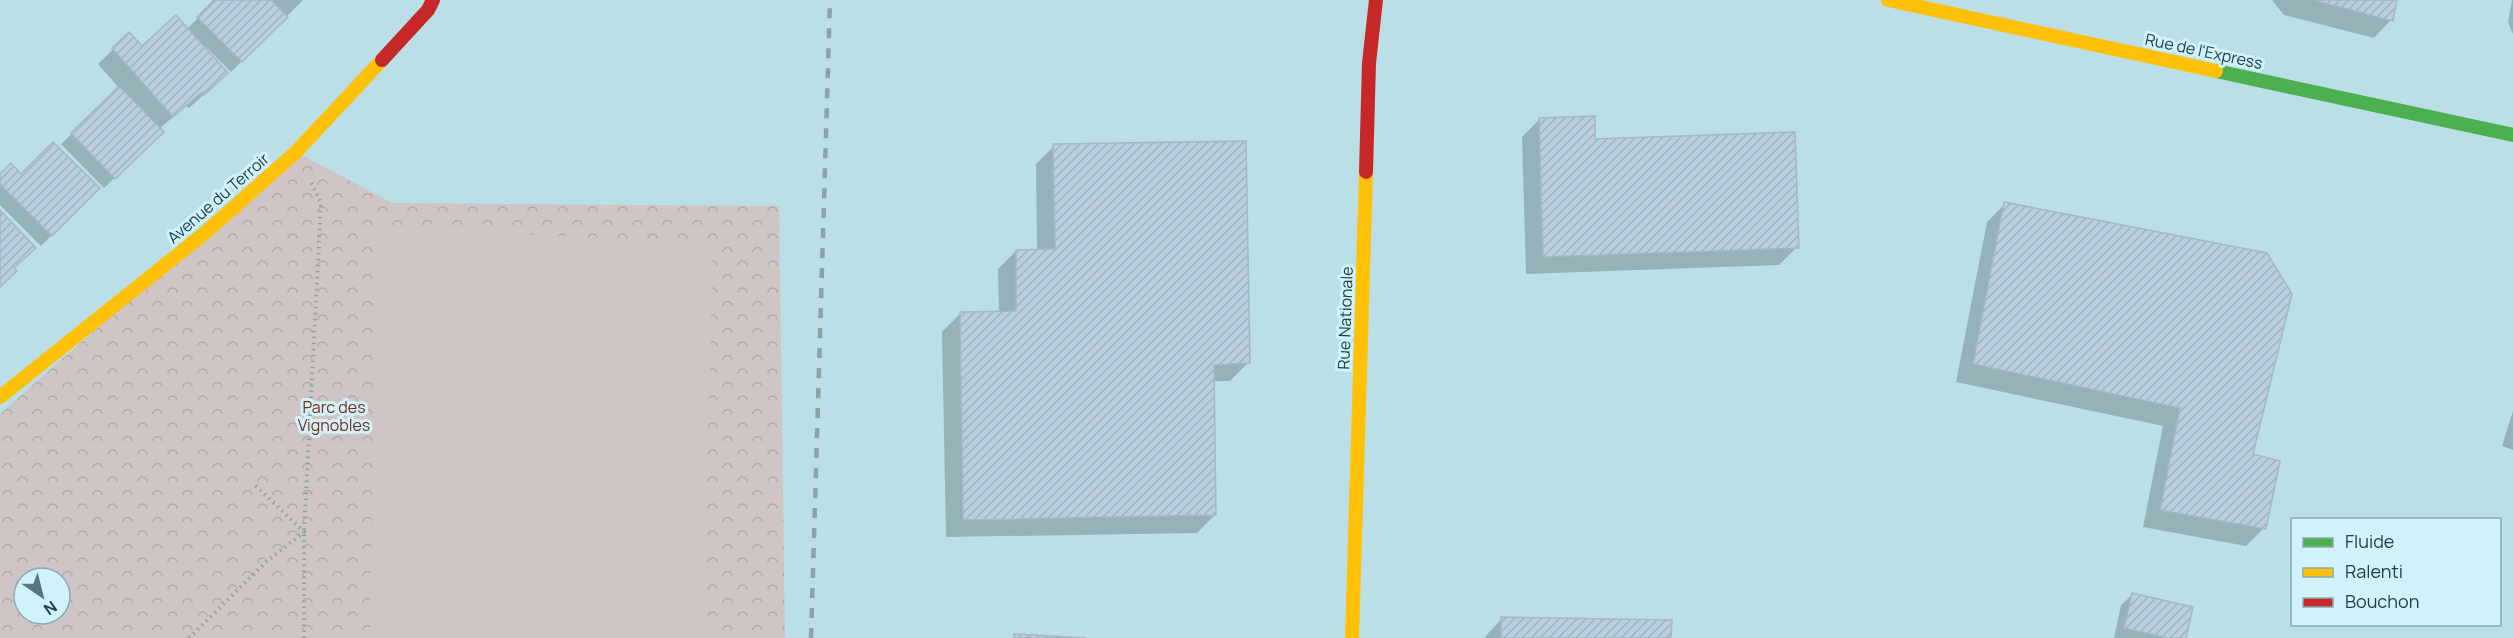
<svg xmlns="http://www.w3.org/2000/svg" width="2513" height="638" font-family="Manrope,sans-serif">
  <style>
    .park { fill: url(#park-crowns); fill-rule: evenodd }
    .pitch { fill: #cec5c4 }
    .shadow { fill: #0003 }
    .building { fill: url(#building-hatch); stroke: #a4b7c5; stroke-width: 1.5 }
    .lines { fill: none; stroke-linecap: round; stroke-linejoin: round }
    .path { stroke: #8da1a1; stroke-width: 4; stroke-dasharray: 1.5 4.5; stroke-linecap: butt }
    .fast { stroke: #4caf50; stroke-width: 14 }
    .slow { stroke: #ffc107; stroke-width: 14 }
    .jam { stroke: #c62828; stroke-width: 14 }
    .rail { stroke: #8da2a4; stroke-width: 4.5; stroke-dasharray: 10 10; stroke-linecap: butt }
    .labels { text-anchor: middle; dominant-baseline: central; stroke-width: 6; stroke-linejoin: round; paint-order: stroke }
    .street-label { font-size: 16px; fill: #1d4047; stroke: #d2f2f9 }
    .park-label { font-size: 16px; fill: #7b2a1b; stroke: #d2f2f9 }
  </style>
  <defs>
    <pattern id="park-crowns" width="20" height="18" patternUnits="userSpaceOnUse" patternTransform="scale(1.5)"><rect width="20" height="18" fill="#cec5c4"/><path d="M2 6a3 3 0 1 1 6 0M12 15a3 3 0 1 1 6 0" fill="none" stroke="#b0aaaa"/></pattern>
    <pattern id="building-hatch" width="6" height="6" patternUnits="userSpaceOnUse" patternTransform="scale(1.5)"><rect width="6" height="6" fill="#bbcedd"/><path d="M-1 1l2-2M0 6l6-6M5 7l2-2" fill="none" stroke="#a0b2bf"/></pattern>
  </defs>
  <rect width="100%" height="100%" fill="#bbdfe7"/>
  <path class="park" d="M296,152L392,203L779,206L785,638H0V414ZM24,578H60V614H24Z"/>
  <path class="pitch" d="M376,225L713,245L702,638H370Z"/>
  <g class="shadow">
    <path d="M216,0H269L272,2L273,0H303L231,72L206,47L204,49L211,88L189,108L186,106L159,129L162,132L104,188L61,144L119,88L98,64L129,34L141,48L187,29Z"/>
    <path d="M2272,0H2395L2391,20L2374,38L2284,15Z"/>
    <path d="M2512,0H2513V34L2508,22Z"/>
    <path d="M1540,119L1594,141L1797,247L1779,265L1526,274L1522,137Z"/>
    <path d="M1054,146L1248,363L1230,381H1213L1215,515L1197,533L946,537L942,332L960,314L999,313L998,269L1016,251H1037L1036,164Z"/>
    <path d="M0,176L21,177L98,188L41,246L0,205Z"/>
    <path d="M2005,204L2251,455L2264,528L2246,546L2143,527L2163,426L1956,382L1987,222Z"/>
    <path d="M2513,411V450L2502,446Z"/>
    <path d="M2132,595L2184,638H2114L2121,605Z"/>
    <path d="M1502,618L1670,638H1484Z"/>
  </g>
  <g class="building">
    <path d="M214,0H271L288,17L242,62L197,17Z"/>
    <path d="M2313,0H2397L2393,21Z"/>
    <path d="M176,15L228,73L204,95L202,92L173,117L112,48L129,32L142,46Z"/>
    <path d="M119,86L164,132L115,179L71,133Z"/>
    <path d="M1595,116V139L1795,132L1799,248L1543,257L1539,118Z"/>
    <path d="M1246,141L1250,363L1214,365L1216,515L963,520L960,312L1016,311V250L1055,249L1053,144Z"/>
    <path d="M53,142L100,188L52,236L0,184V174L11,163L21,174Z"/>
    <path d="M2004,202L2267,253L2292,294L2253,454L2280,461L2266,529L2160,510L2180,408L1973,364Z"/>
    <path d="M0,210L36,248L14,268L17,271L0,287Z"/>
    <path d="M2132,593L2193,607L2186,638H2168L2124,628Z"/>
    <path d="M1501,617L1672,620L1671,638H1501Z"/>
    <path d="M1014,634L1086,638H1014Z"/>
  </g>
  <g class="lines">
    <g class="path">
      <path d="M189,638L266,562L304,532L254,484"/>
      <path d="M304,638V532L321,203L311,182"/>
    </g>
    <path class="fast" d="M2216,71L2513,135"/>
    <g class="slow">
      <path d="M1888,0L2216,71"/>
      <path d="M0,397L206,232L296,152L382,60"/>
      <path d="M1352,638L1366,172"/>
    </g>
    <g class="jam">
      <path d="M382,60L428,10L433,0"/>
      <path d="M1366,172L1369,63L1376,0"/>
    </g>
    <path class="rail" d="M811,638L830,0"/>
  </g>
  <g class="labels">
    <g class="street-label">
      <text transform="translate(2204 51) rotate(12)">Rue de l'Express</text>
      <text transform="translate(218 198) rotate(-41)">Avenue du Terroir</text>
      <text transform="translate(1345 318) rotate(-88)">Rue Nationale</text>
    </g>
    <g class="park-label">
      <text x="334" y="407">Parc des<tspan x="334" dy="18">Vignobles</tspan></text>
    </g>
  </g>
  <rect x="2291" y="518" width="210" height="108" fill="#d2f2f9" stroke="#8aabb2" stroke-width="1.5"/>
  <rect x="2303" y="538" width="30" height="9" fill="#4caf50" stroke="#8aabb2" stroke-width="1.5"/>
  <text x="2345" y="548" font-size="18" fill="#1d4047">Fluide</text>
  <rect x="2303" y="568" width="30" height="9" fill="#ffc107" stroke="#8aabb2" stroke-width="1.5"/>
  <text x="2345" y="578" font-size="18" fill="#1d4047">Ralenti</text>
  <rect x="2303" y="598" width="30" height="9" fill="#c62828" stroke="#8aabb2" stroke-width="1.5"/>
  <text x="2345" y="608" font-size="18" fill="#1d4047">Bouchon</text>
  <g transform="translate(42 596) rotate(145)"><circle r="28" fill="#d2f2f9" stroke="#8aabb2" stroke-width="1.5"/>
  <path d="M0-4.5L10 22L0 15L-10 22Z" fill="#54787f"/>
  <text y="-9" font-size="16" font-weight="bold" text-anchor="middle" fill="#1d4047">N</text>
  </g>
</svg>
